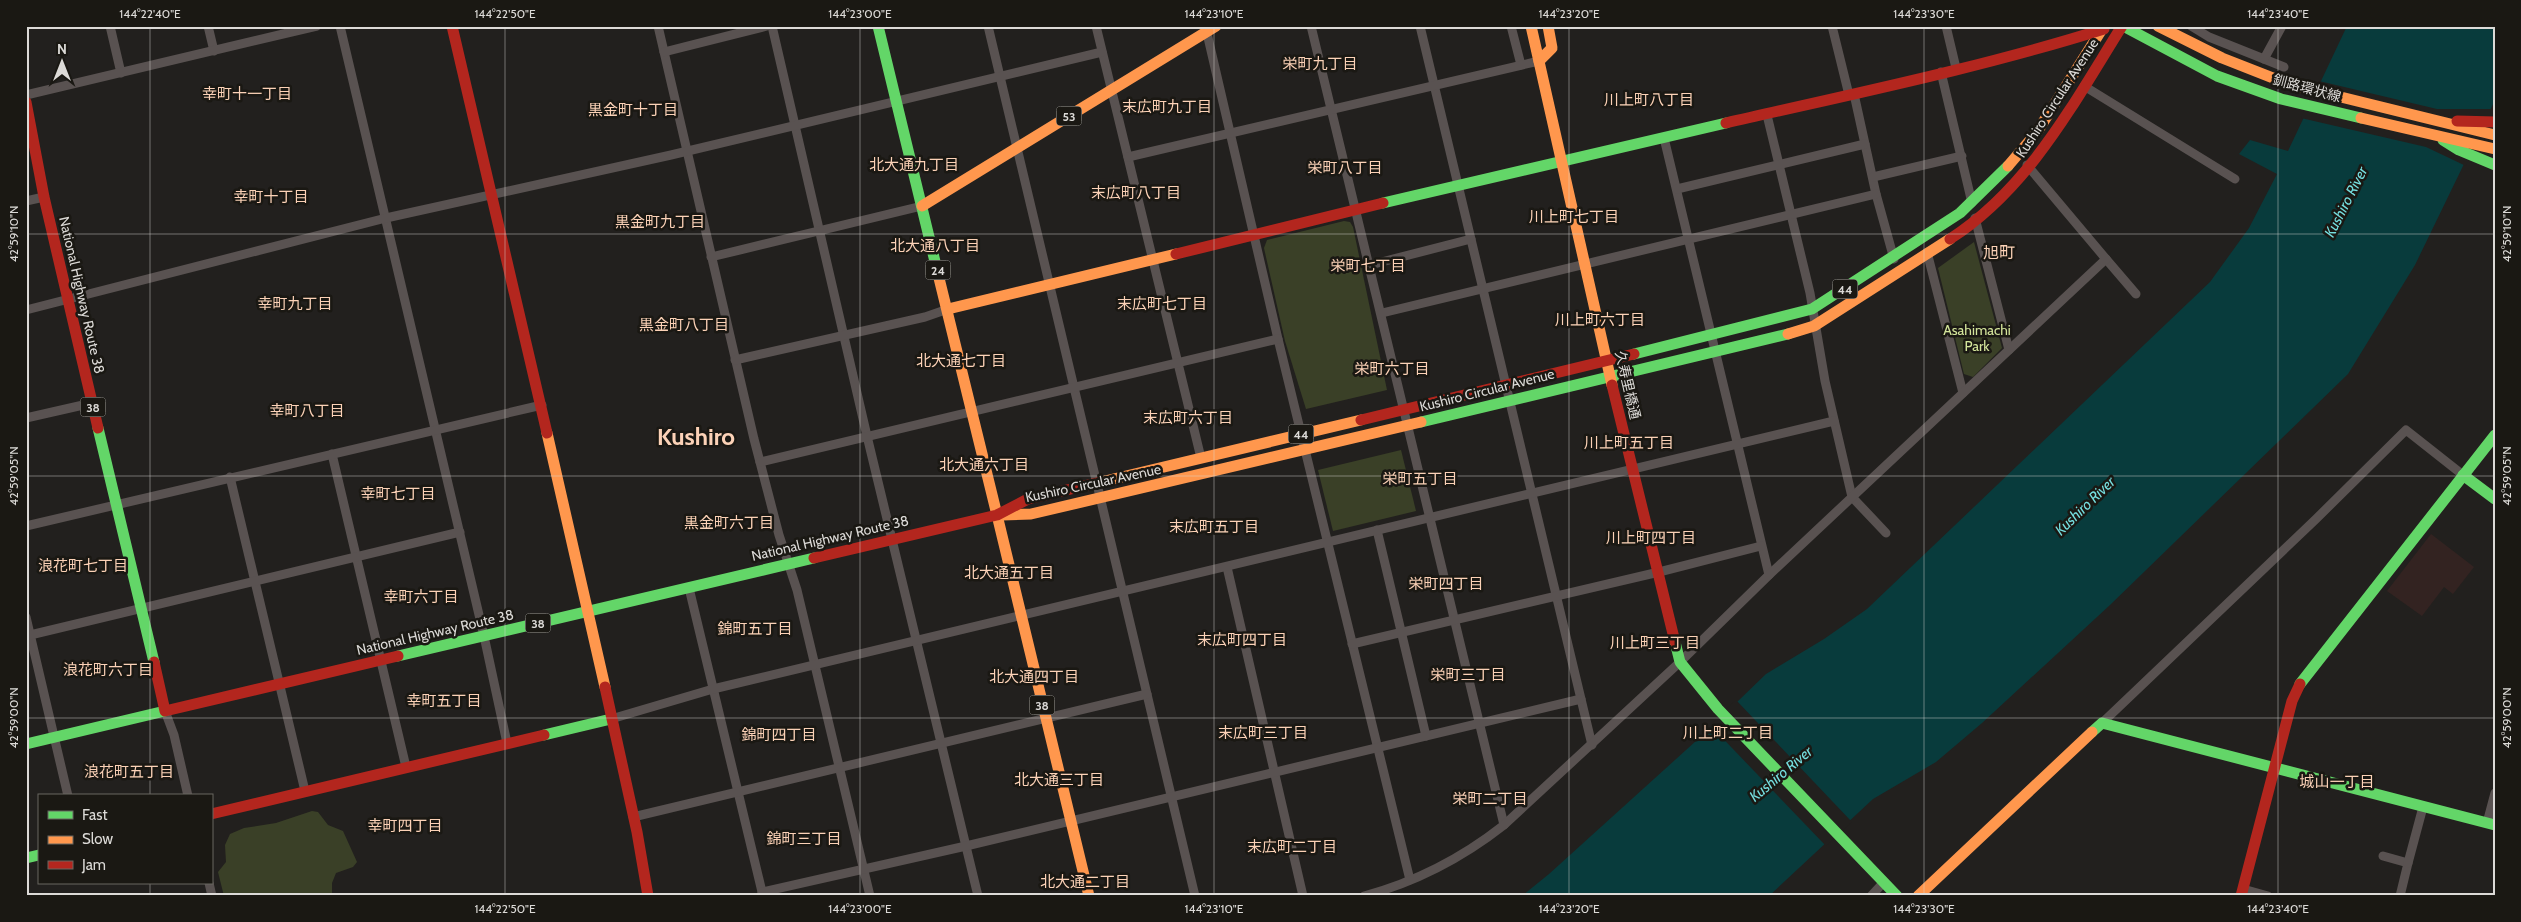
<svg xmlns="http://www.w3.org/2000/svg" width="2521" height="922" font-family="Cabin,'Noto Sans JP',sans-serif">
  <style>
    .commercial { fill: #332321 }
    .green { fill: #3a4027 }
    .water { fill: #083b3c }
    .pier { fill: #22201e }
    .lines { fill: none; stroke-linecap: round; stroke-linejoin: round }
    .street { stroke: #595251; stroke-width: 9 }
    .fast { stroke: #63d668; stroke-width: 11 }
    .slow { stroke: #ff974d; stroke-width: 11 }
    .jam { stroke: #b3261e; stroke-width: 11 }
    .ticks { fill: none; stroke: #dcdad7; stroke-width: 1; stroke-opacity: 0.45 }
    .labels { text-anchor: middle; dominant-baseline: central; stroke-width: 5; stroke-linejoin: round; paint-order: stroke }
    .shield { fill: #1a1813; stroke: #a2a09c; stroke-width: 1 }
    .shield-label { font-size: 12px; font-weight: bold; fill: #dcdad7 }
    .street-label { font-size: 14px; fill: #dcdad7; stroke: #1a1813 }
    .park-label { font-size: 14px; fill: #d4e59b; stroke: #1a1813 }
    .neighbourhood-label { font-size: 15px; fill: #fcd2b7; stroke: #1a1813 }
    .water-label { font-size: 15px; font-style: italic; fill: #75dedf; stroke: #1a1813 }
    .quarter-label { font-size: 16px; fill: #fcd2b7; stroke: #1a1813 }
    .town-label { font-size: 24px; font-weight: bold; fill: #fcd2b7; stroke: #1a1813 }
    .neatline { fill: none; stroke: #dcdad7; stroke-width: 2 }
    .ticks-label { font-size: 12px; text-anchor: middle; fill: #dcdad7 }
  </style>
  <rect width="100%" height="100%" fill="#22201e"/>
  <path class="commercial" d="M2431,534L2474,567L2453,594L2444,587L2422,616L2387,591Z"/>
  <g class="green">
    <path d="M1344,221L1350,222L1353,227L1387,390L1306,409L1285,341L1264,248L1267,240Z"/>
    <path d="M1974,242L2002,348L1973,377L1964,374L1938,268Z"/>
    <path d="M1401,450L1416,511L1333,531L1318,470Z"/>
    <path d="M312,811L318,812L328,825L343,831L357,862L353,867L336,873L332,883V896H224L218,872L226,862L225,845L230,834L244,828L276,823Z"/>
  </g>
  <path class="water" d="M2347,26H2495V100L2415,265L2348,374L2110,605L1982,723L1936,762L1873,799L1769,896H1522L1549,874L1707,731L1766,674L1824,639L1867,609L2210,282L2249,228L2277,174L2239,154L2250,140L2288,151Z"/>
  <g class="pier">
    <path d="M2319,81L2437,109H2493L2466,166L2426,147L2301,118Z"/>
    <path d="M1736,700L1852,822L1826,846L1710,725Z"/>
  </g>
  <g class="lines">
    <g class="street">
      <path d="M110,26L121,73"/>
      <path d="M208,26L214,51"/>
      <path d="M340,26L484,636L507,743"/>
      <path d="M658,26L754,439L779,535L797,590L870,896"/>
      <path d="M772,26L867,436L978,896"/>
      <path d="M988,26L1195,896"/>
      <path d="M1096,26L1201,458"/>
      <path d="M1311,26L1504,825"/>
      <path d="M1420,26L1592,745"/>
      <path d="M1511,26L1521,65"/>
      <path d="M1832,26L1849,95"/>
      <path d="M1946,26L1956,68"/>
      <path d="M2191,26L2209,37L2284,67"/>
      <path d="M1206,29L1278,339L1410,880"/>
      <path d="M664,52L767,26"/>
      <path d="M2264,59L2282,26"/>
      <path d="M1941,72L1972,203"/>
      <path d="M2084,86L2235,179"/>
      <path d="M1854,94L1876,194L1894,259"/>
      <path d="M26,95L317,26"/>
      <path d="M1767,115L1810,293L1825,381L1852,497L1886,533"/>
      <path d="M1664,138L1769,575"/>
      <path d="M1128,157L1539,61"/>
      <path d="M1873,177L1962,156"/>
      <path d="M1677,189L1865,144"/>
      <path d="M26,201L44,197"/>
      <path d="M1975,218L2009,350"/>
      <path d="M1927,252L1963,393"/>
      <path d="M711,257L922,206"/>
      <path d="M2106,259L2136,294"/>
      <path d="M1370,265L1471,239"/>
      <path d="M26,310L386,218L671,155L1102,52"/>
      <path d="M1382,313L1876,194"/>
      <path d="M735,360L925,317L948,309"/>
      <path d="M26,418L92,403"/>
      <path d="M332,454L406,767"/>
      <path d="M760,462L1278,339"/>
      <path d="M230,477L305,791"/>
      <path d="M26,526L542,405"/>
      <path d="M1377,530L1426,736"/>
      <path d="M1227,567L1303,896"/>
      <path d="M689,588L763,896"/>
      <path d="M26,617L68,796"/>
      <path d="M26,636L460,532"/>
      <path d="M1352,644L1659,572L1761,546"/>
      <path d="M165,711L174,735L188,796"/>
      <path d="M611,719L713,689L1834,421"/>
      <path d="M2102,723L2316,519L2406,430L2463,475"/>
      <path d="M633,817L1147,694"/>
      <path d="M2487,823L2495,793"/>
      <path d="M2383,856L2408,863L2400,896"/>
      <path d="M2408,863L2423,807"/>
      <path d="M209,883L212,896"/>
      <path d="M2243,889L2268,896"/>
      <path d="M762,892L966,846L1581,699"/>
      <path d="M1364,896C1416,882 1462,858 1504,825L1680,662L1769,575L2106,259L2027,165"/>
      <path d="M1871,896L1884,882"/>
    </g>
    <g class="fast">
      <path d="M878,26L938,274"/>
      <path d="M2123,26L2217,76L2281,99L2361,118"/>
      <path d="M2443,140L2459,150L2495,165"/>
      <path d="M1383,203L1726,123"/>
      <path d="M1634,354L1812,309L1960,213L2008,166"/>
      <path d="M1421,422L1788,334"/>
      <path d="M98,428L154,662"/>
      <path d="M2463,475L2495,499"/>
      <path d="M1675,642L1680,662L1718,709L1897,896"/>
      <path d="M398,656L814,558"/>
      <path d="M2300,684L2495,435"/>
      <path d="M2092,732L2102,723L2495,825"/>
      <path d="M544,735L611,719"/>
      <path d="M26,744L165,711"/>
      <path d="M26,858L39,855"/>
    </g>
    <g class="slow">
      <path d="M1531,26L1612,385"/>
      <path d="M2158,26L2222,58L2288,84L2495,135"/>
      <path d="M1539,61L1552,48L1548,26"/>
      <path d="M2361,118L2495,149"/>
      <path d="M2008,166L2037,132L2104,26"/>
      <path d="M922,206L1216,26"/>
      <path d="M938,274L997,515"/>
      <path d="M948,309L1176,254"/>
      <path d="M1788,334L1814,326L1950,239"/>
      <path d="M547,433L605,687"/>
      <path d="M1101,482L1361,420"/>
      <path d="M997,515L1089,896"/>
      <path d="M1002,515L1031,514L1421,422"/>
      <path d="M1918,896L2092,732"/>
    </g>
    <g class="jam">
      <path d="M452,26L547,433"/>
      <path d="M26,102L44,197L98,428"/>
      <path d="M2457,121L2495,122"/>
      <path d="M1726,123C1852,94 1980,68 2104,29"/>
      <path d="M1950,239C2029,188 2073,104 2122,26"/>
      <path d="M1176,254L1383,203"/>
      <path d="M1612,385L1675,642"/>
      <path d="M1361,420L1634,354"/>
      <path d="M814,558L997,515L1028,499L1101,482"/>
      <path d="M154,662L165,711L398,656"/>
      <path d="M605,687L637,832L648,896"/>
      <path d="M211,814L544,735"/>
      <path d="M2241,896L2292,701L2300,684"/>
    </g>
  </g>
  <path class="ticks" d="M150,26V796M505,26V896M860,26V896M1214,26V896M1569,26V896M1924,26V896M2278,26V896M26,234H2495M26,476H2495M26,718H2495M150,883V896"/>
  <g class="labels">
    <g class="shield">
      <rect x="1056.5" y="106.5" width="25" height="19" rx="4"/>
      <rect x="925.5" y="260.5" width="25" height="19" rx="4"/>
      <rect x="1832.5" y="279.5" width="25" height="19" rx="4"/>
      <rect x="80.5" y="397.5" width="25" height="19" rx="4"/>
      <rect x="1288.5" y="424.5" width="25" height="19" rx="4"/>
      <rect x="525.5" y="613.5" width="25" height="19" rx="4"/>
      <rect x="1029.5" y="695.5" width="25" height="19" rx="4"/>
    </g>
    <g class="shield-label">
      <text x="1069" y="116">53</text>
      <text x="938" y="270">24</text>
      <text x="1845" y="289">44</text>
      <text x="93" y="407">38</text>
      <text x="1301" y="434">44</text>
      <text x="538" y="623">38</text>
      <text x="1042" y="705">38</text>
    </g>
    <g class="street-label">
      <text transform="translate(2307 88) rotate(15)">釧路環状線</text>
      <text transform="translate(2057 98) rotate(-57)">Kushiro Circular Avenue</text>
      <text transform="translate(82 295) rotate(77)">National Highway Route 38</text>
      <text transform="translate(1628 385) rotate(77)">久寿里橋通</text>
      <text transform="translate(1487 390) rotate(-14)">Kushiro Circular Avenue</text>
      <text transform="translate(1093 483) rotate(-12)">Kushiro Circular Avenue</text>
      <text transform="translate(830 538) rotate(-13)">National Highway Route 38</text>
      <text transform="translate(435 632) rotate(-13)">National Highway Route 38</text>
    </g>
    <g class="park-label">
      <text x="1977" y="330">Asahimachi<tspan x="1977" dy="16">Park</tspan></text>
    </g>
    <g class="neighbourhood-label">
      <text x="1320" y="64">栄町九丁目</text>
      <text x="247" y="94">幸町十一丁目</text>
      <text x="1649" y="100">川上町八丁目</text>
      <text x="1167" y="107">末広町九丁目</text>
      <text x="633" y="110">黒金町十丁目</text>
      <text x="914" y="165">北大通九丁目</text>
      <text x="1345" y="168">栄町八丁目</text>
      <text x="1136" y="193">末広町八丁目</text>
      <text x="271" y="197">幸町十丁目</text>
      <text x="1574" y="217">川上町七丁目</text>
      <text x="660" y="222">黒金町九丁目</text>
      <text x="935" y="246">北大通八丁目</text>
      <text x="1368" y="266">栄町七丁目</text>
      <text x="295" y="304">幸町九丁目</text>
      <text x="1162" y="304">末広町七丁目</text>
      <text x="1600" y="320">川上町六丁目</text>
      <text x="684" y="325">黒金町八丁目</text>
      <text x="961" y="361">北大通七丁目</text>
      <text x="1392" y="369">栄町六丁目</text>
      <text x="307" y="411">幸町八丁目</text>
      <text x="1188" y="418">末広町六丁目</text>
      <text x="1629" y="443">川上町五丁目</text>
      <text x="984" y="465">北大通六丁目</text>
      <text x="1420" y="479">栄町五丁目</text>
      <text x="398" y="494">幸町七丁目</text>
      <text x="729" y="523">黒金町六丁目</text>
      <text x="1214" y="527">末広町五丁目</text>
      <text x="1651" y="538">川上町四丁目</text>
      <text x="83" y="566">浪花町七丁目</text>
      <text x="1009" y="573">北大通五丁目</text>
      <text x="1446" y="584">栄町四丁目</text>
      <text x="421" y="597">幸町六丁目</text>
      <text x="755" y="629">錦町五丁目</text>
      <text x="1242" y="640">末広町四丁目</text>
      <text x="1655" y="643">川上町三丁目</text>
      <text x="108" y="670">浪花町六丁目</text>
      <text x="1468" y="675">栄町三丁目</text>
      <text x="1034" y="677">北大通四丁目</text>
      <text x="444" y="701">幸町五丁目</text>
      <text x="1263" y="733">末広町三丁目</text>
      <text x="1728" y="733">川上町二丁目</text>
      <text x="779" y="735">錦町四丁目</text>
      <text x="129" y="772">浪花町五丁目</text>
      <text x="1059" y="780">北大通三丁目</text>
      <text x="2337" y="782">城山一丁目</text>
      <text x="1490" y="799">栄町二丁目</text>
      <text x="405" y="826">幸町四丁目</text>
      <text x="804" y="839">錦町三丁目</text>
      <text x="1292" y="847">末広町二丁目</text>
      <text x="1085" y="882">北大通二丁目</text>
    </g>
    <g class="water-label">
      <text transform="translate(2346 202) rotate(-63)">Kushiro River</text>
      <text transform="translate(2085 506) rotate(-44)">Kushiro River</text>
      <text transform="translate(1781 774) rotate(-40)">Kushiro River</text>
    </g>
    <g class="quarter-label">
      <text x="1999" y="252">旭町</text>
    </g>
    <g class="town-label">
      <text x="696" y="436">Kushiro</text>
    </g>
  </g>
  <rect width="2521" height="922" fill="none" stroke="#1a1813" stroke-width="55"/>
  <rect x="38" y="794" width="175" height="90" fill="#1a1813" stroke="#686661"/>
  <rect x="48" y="811" width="25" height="8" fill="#63d668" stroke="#686661"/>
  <text x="82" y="820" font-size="15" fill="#dcdad7">Fast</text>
  <rect x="48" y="836" width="25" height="8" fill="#ff974d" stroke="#686661"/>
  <text x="82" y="844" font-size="15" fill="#dcdad7">Slow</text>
  <rect x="48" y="861" width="25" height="8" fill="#b3261e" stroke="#686661"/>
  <text x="82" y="870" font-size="15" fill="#dcdad7">Jam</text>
  <g transform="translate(62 62)" stroke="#1a1813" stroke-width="4" paint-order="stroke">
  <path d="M0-4L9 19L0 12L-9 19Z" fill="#dcdad7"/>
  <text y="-8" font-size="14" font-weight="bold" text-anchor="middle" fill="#dcdad7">N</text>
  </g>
  <rect x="28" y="28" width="2466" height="866" class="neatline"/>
  <g class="ticks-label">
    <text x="150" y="18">144°22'40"E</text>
    <text x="505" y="18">144°22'50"E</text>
    <text x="860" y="18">144°23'00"E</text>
    <text x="1214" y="18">144°23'10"E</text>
    <text x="1569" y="18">144°23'20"E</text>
    <text x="1924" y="18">144°23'30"E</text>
    <text x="2278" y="18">144°23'40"E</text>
    <text transform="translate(14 234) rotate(-90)" y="4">42°59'10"N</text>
    <text transform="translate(2507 234) rotate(-90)" y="4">42°59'10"N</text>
    <text transform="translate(14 476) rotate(-90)" y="4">42°59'05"N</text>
    <text transform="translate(2507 476) rotate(-90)" y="4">42°59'05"N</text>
    <text transform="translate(14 718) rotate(-90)" y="4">42°59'00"N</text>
    <text transform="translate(2507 718) rotate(-90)" y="4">42°59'00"N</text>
    <text x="505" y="913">144°22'50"E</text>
    <text x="860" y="913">144°23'00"E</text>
    <text x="1214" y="913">144°23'10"E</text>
    <text x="1569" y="913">144°23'20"E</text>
    <text x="1924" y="913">144°23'30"E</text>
    <text x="2278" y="913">144°23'40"E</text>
  </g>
</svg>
